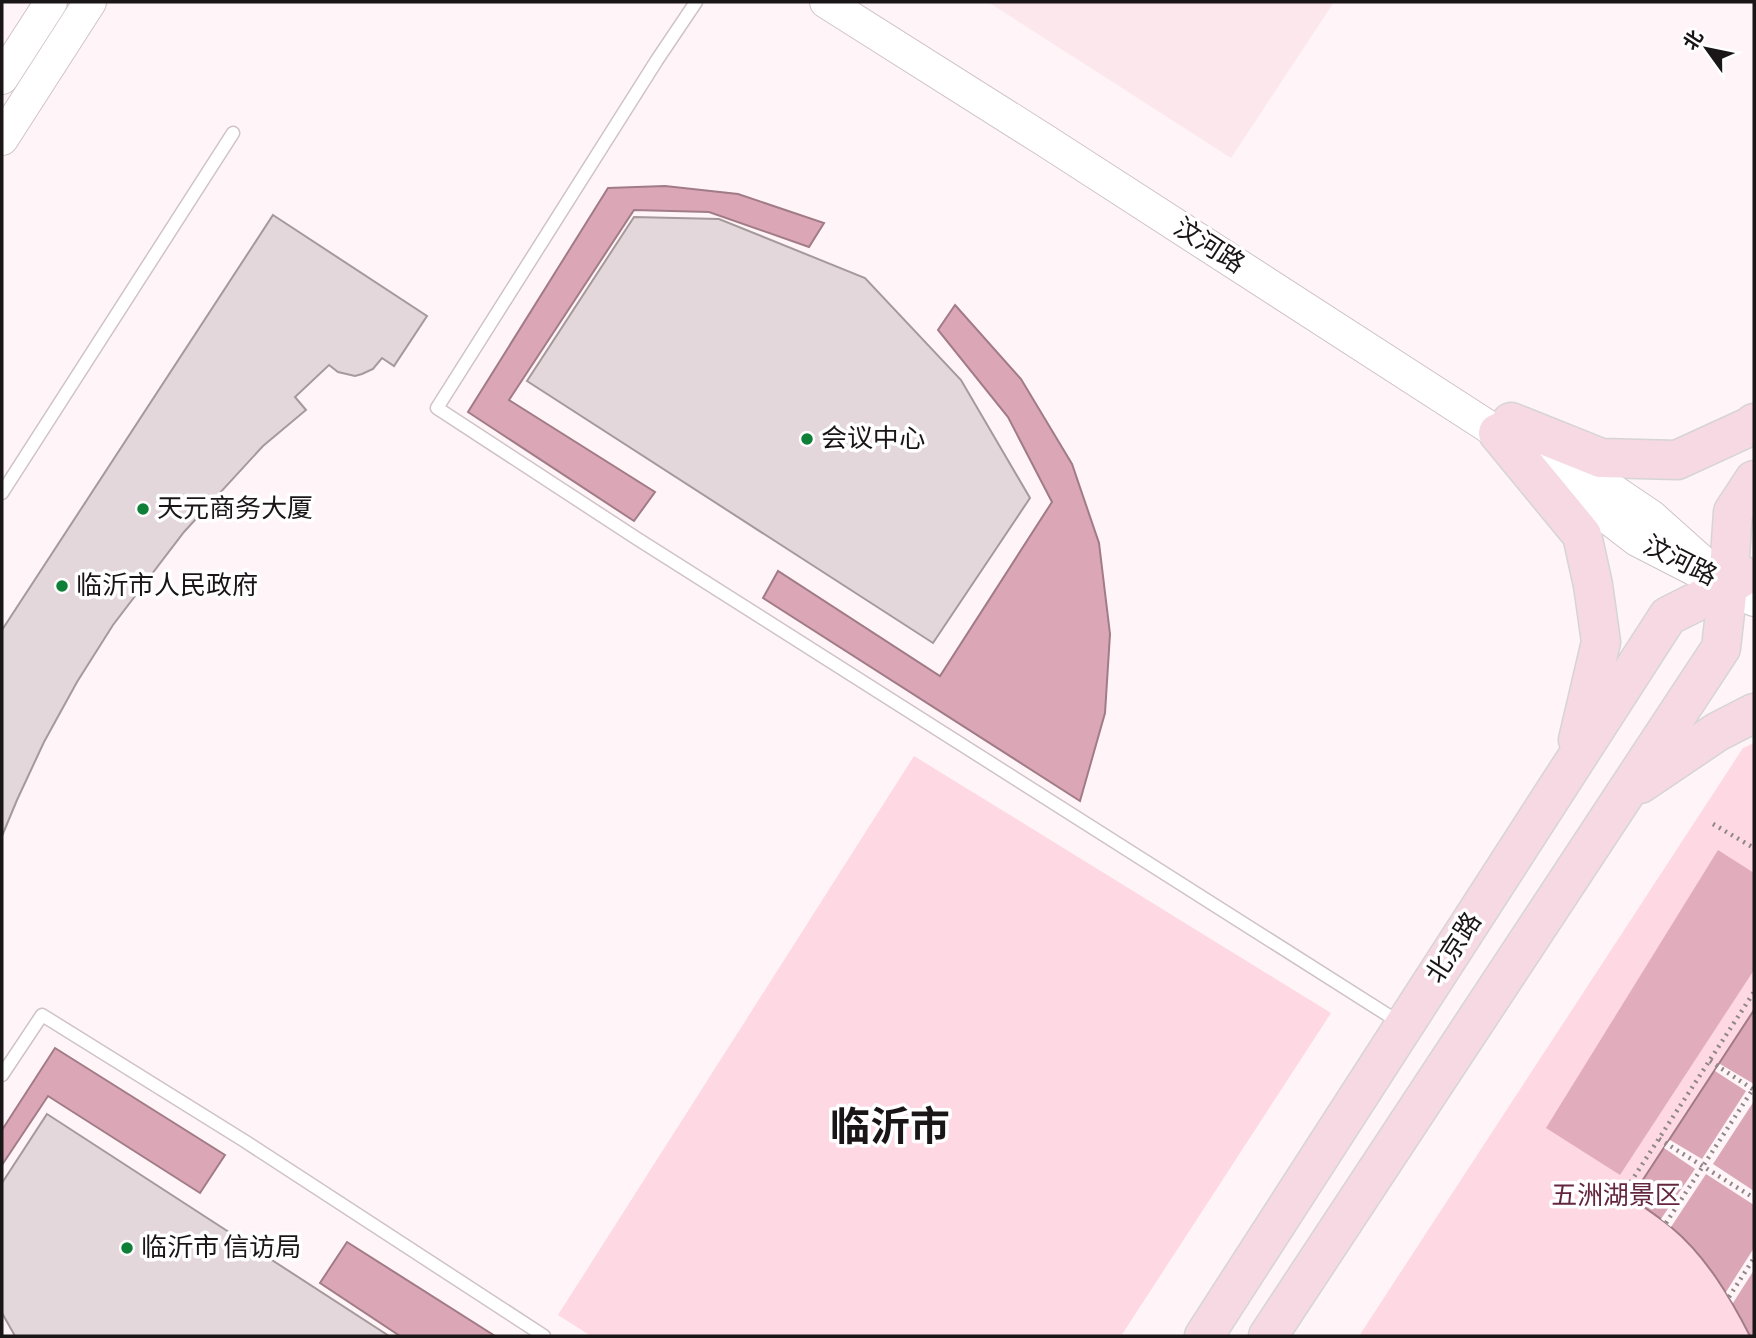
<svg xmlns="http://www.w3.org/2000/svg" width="1756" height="1338" font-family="'Alegreya Sans','Noto Sans SC',sans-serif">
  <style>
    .built { fill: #fce7ed }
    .green { fill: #fed8e3 }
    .forest { fill: #e1adbd }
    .water { fill: #dba7b7; stroke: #a17b87; stroke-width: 2 }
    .pier { fill: #fff4f7 }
    .building { fill: #e4d7db; stroke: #a5999c; stroke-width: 2 }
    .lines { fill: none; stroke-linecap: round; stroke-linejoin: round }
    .service-casing { stroke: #cfc3c6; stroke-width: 15 }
    .tertiary-casing { stroke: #cfc3c6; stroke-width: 34 }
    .primary-casing { stroke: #d6d5d5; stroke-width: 41 }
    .path { stroke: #8f8789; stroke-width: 4.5; stroke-dasharray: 2 5; stroke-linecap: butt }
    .service { stroke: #fff; stroke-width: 12 }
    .tertiary { stroke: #fff; stroke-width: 32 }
    .primary { stroke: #f6d9e2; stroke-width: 38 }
    .poi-dot { fill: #0e7f36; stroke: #fff; stroke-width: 2.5 }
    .labels { text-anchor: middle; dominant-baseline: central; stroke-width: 7; stroke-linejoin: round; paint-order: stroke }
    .street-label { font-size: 26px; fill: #1a1517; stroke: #fff }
    .poi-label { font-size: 26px; fill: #1a1517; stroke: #fff; text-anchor: start }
    .park-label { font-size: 26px; fill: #64263e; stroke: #fff }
    .town-label { font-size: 40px; font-weight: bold; fill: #1a1517; stroke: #fff }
  </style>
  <rect width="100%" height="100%" fill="#fff4f7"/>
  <path class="built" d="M988,2H1334L1231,158Z"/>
  <g class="green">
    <path d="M1754,743V1336H1359L1743,748Z"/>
    <path d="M914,756L1331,1013L1121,1336H591L558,1315Z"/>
  </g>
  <path class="forest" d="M1718,850L1754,873V970L1620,1175L1546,1128Z"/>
  <g class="water">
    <path d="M665,186L738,194L824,223L809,247L709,212L634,210L509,400L655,492L634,521L468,412L608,188Z"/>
    <path d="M955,305L1021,379L1072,464L1099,543L1110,634L1105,713L1080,801L763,598L778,571L940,676L1052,502L1008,417L938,330Z"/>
    <path d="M1754,1010V1336H1750C1730,1297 1706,1256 1671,1227C1659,1217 1645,1208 1631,1198Z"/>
    <path d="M55,1048L225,1155L200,1193L48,1096L2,1165V1130Z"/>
    <path d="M347,1242L495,1336H400L320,1283Z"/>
  </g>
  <g class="pier">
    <path d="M1720,1064L1754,1084V1101L1713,1164L1754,1191V1205L1706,1174L1671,1227L1661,1219L1695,1169L1664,1148L1670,1140L1702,1159L1746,1091L1715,1071Z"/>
    <path d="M1754,1248V1270L1733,1303L1726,1292Z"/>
  </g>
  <g class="building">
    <path d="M273,215L427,316L394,366L382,358L373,369L362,374L355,376L338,372L329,365L295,397L306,410L263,446L184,532L113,625L77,682L44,742L17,800L2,836V630Z"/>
    <path d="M634,217L719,219L865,278L961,380L1030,498L933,643L527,381Z"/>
    <path d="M47,1114L389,1336H15L2,1313V1183Z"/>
  </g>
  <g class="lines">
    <g class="service-casing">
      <g id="service">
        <path d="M696,2L657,60L437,408L636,538L1402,1024"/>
        <path d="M2,493L233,133"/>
        <path d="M2,1075L42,1015L243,1140L544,1336"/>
      </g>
    </g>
    <g class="tertiary-casing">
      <g id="tertiary">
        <path d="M826,2L1046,141L1498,433L1637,540L1754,600"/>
        <path d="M2,78L51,2"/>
        <path d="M2,139L90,2"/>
        <path d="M1553,450L1651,516L1699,559"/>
      </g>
    </g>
    <g class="primary-casing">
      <g id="primary">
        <path d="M1511,422L1601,458L1677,460L1749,427L1754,423"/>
        <path d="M1498,433L1582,535L1593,585L1601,642L1578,740"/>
        <path d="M1640,784L1717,732L1754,713"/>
        <path d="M1204,1336L1668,616L1728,586L1744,576"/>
        <path d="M1268,1336L1721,648L1728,586L1733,512L1754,480"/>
      </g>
    </g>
    <g class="path">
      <path d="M1713,824L1754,848"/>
      <path d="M1710,1061L1754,1090"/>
      <path d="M1659,1139L1754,1198"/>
      <path d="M1623,1194L1754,992"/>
      <path d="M1666,1223L1753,1089"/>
      <path d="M1729,1297L1754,1258"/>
    </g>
    <use href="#service" class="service"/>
    <use href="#tertiary" class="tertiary"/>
    <use href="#primary" class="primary"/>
  </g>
  <g class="poi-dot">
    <circle cx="807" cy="439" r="7"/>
    <circle cx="143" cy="509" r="7"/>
    <circle cx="62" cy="586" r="7"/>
    <circle cx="127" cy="1248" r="7"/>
  </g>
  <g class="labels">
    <g class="street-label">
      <text transform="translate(1209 246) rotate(33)">汶河路</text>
      <text transform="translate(1680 561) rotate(27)">汶河路</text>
      <text transform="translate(1454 948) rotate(-57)">北京路</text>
    </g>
    <g class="poi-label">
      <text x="821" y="439">会议中心</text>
      <text x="157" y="509">天元商务大厦</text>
      <text x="76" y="586">临沂市人民政府</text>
      <text x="141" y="1248">临沂市 信访局</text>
    </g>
    <g class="park-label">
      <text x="1616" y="1196">五洲湖景区</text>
    </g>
    <g class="town-label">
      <text x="890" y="1128">临沂市</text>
    </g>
  </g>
  <rect width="1756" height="1338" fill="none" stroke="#1a1517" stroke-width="7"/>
  <g transform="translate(1707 49) rotate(303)" stroke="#ffffff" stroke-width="5" paint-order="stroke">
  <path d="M0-5L12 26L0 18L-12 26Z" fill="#1a1517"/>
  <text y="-10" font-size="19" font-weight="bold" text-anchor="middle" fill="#1a1517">北</text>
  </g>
</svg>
